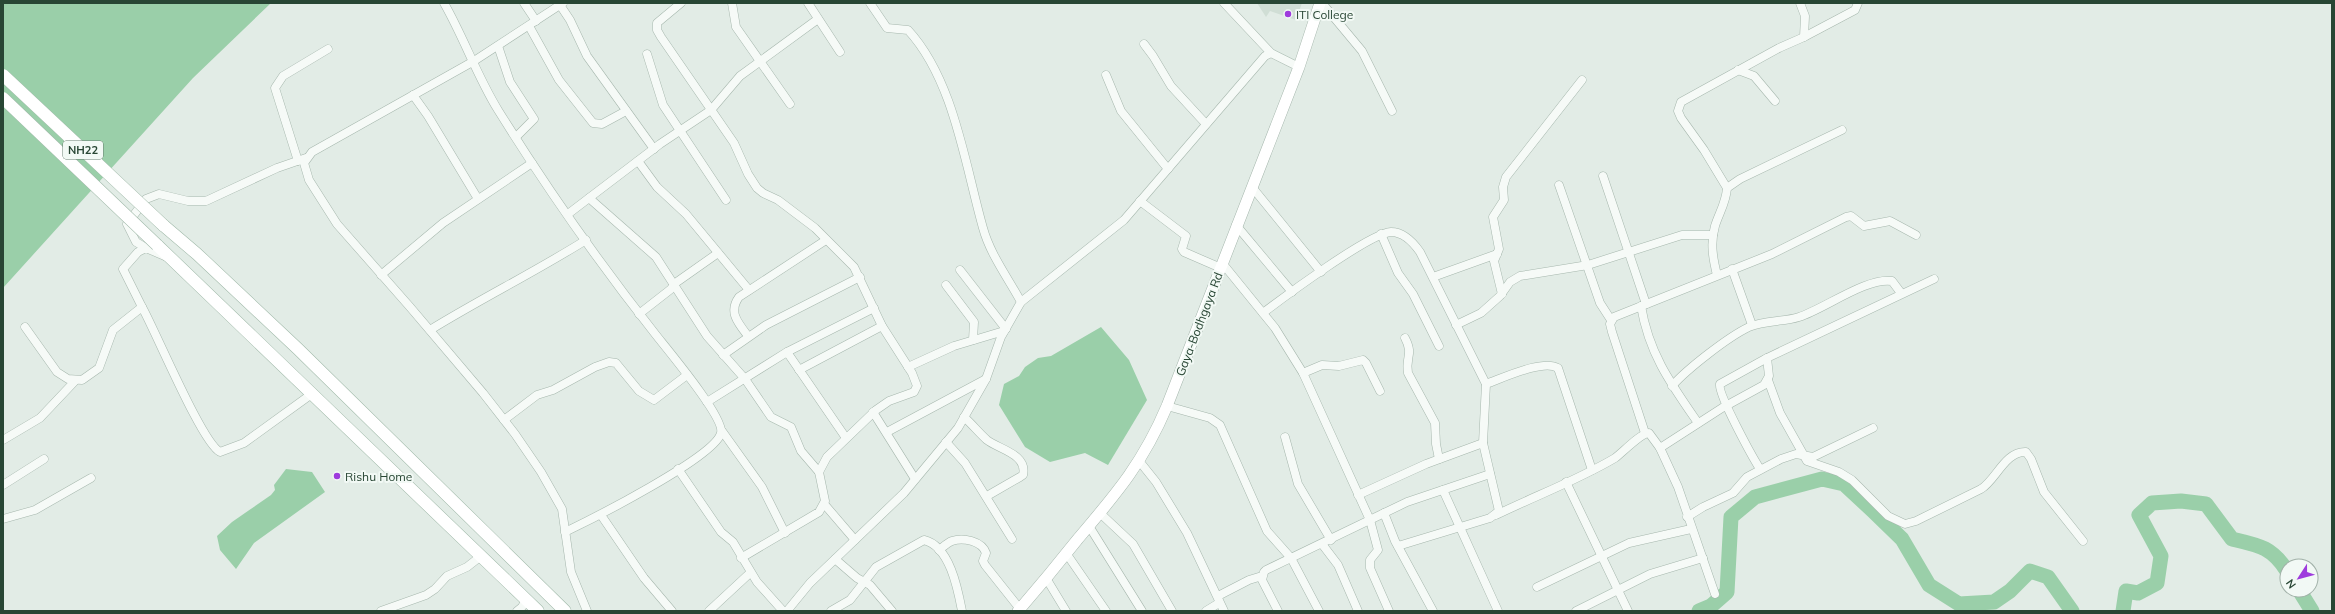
<svg xmlns="http://www.w3.org/2000/svg" width="2335" height="614" font-family="Mulish,sans-serif">
  <style>
    .built { fill: #d0ded5 }
    .water { fill: #9acfa9 }
    .lines { fill: none; stroke-linecap: round; stroke-linejoin: round }
    .river { stroke: #9acfa9; stroke-width: 15 }
    .street-casing { stroke: #a6b7ad; stroke-width: 9 }
    .secondary-casing { stroke: #a6b7ad; stroke-width: 12 }
    .primary-casing { stroke: #a0b9a9; stroke-width: 13 }
    .street { stroke: #f6faf7; stroke-width: 8 }
    .secondary { stroke: #fff; stroke-width: 11 }
    .primary { stroke: #fff; stroke-width: 12 }
    .primary-bridge-casing { stroke: #a0b9a9; stroke-width: 13; stroke-linecap: butt }
    .primary-bridge { stroke: #fff; stroke-width: 12 }
    .poi-dot { fill: #9e3bdd; stroke: #f2f9f5; stroke-width: 1.5 }
    .labels { text-anchor: middle; dominant-baseline: central; stroke-width: 4; stroke-linejoin: round; paint-order: stroke }
    .shield { fill: #f2f9f5; stroke: #657c6e; stroke-width: 1 }
    .shield-label { font-size: 11px; font-weight: bold; fill: #284634 }
    .poi-label { font-size: 12px; fill: #284634; stroke: #f2f9f5; text-anchor: start }
    .street-label { font-size: 12px; fill: #284634; stroke: #f2f9f5 }
  </style>
  <rect width="100%" height="100%" fill="#e2ece6"/>
  <path class="built" d="M1257,3H1302L1296,20L1270,11L1266,17Z"/>
  <g class="water">
    <path d="M3,3H271L193,78L3,288Z"/>
    <path d="M1101,327L1129,360L1147,400L1108,465L1085,453L1050,462L1025,447L999,405L1004,384L1019,376L1025,367L1038,358L1051,356Z"/>
    <path d="M286,469L312,472L325,492L254,543L236,569L220,550L217,536L232,522L271,495L275,490L274,485Z"/>
  </g>
  <g class="lines">
    <g class="river">
      <path d="M2299,590L2312,611"/>
      <path d="M1699,611L1711,606L1727,592L1731,517L1755,497L1822,479L1844,484L1872,510L1902,539L1929,585L1959,604L1994,602L2010,591L2030,571L2048,577L2072,611"/>
      <path d="M2123,611L2126,591L2138,593L2157,583L2161,556L2139,515L2152,503L2181,501L2206,504L2232,539C2258,545 2272,547 2287,571"/>
    </g>
    <g class="street-casing">
      <g id="street">
        <path d="M444,3C464,38 477,76 498,110C546,187 599,263 656,335C667,349 725,418 721,433C715,457 592,519 565,532"/>
        <path d="M524,3L536,21"/>
        <path d="M563,3L474,61L312,152L304,163L309,180L337,224L410,307L483,393L515,434L541,472L562,509L571,572L587,611"/>
        <path d="M681,3L657,23V30L661,37L734,143L748,174L757,188L763,193L778,200L815,228L854,267L882,326L912,373L917,386L914,392L889,401L876,410L827,457L819,472L825,501L819,512L741,558"/>
        <path d="M732,3L736,27L790,104"/>
        <path d="M808,3L840,52"/>
        <path d="M1224,3L1271,53"/>
        <path d="M1322,3L1362,51L1392,111"/>
        <path d="M1800,3L1805,16L1804,37"/>
        <path d="M560,5L570,20L587,56L654,149"/>
        <path d="M529,26L559,80L593,123L602,124L626,111"/>
        <path d="M1144,44L1153,56L1171,86L1206,124"/>
        <path d="M498,46L510,82L534,119L516,137"/>
        <path d="M647,54L663,105L726,200"/>
        <path d="M1738,70L1754,76L1775,101"/>
        <path d="M1106,75L1121,111L1168,169"/>
        <path d="M413,95L428,116L478,199"/>
        <path d="M298,161L275,88L283,76L328,49"/>
        <path d="M638,161L657,187L686,214L749,290"/>
        <path d="M1603,176L1646,304"/>
        <path d="M1559,185L1600,303L1611,320"/>
        <path d="M1252,187L1321,272"/>
        <path d="M1727,188L1704,150L1681,118L1678,111L1681,102L1779,48L1804,37L1855,10L1858,3"/>
        <path d="M589,198L656,257L707,336L745,379L771,417L791,427L801,451L819,472"/>
        <path d="M1140,201L1186,236L1182,249L1184,252L1221,268"/>
        <path d="M568,214L660,144L711,110L740,76L818,19"/>
        <path d="M1236,225L1292,292"/>
        <path d="M1381,234L1398,273L1413,294L1439,346"/>
        <path d="M146,248L136,242L127,224L146,199L159,194L188,201H206L277,168L306,158"/>
        <path d="M1223,264L1275,328L1303,373L1370,520L1378,550L1370,560V568L1389,611"/>
        <path d="M1732,269L1752,325"/>
        <path d="M960,270L1006,329"/>
        <path d="M381,275L443,223L532,163"/>
        <path d="M1717,275C1713,259 1710,243 1715,226C1719,213 1726,203 1727,188L1740,179L1842,130"/>
        <path d="M1433,277L1497,254"/>
        <path d="M946,285L974,322L973,340"/>
        <path d="M1502,294L1494,261L1499,249L1493,217L1504,200L1503,187L1506,177L1582,80"/>
        <path d="M1021,302L1124,220L1265,56L1271,53L1299,67"/>
        <path d="M1641,306C1649,354 1671,384 1698,423"/>
        <path d="M142,307C156,332 202,443 220,452L244,443L313,393"/>
        <path d="M1263,313C1284,297 1370,233 1391,232C1404,232 1413,242 1420,252L1486,384L1483,443L1499,511L1490,518L1398,546"/>
        <path d="M639,314L671,289L674,284L718,253"/>
        <path d="M1456,325L1481,313L1500,296L1510,282L1520,276L1588,265L1682,235H1713"/>
        <path d="M25,327L57,372L68,379L82,380L99,368L113,330L142,307L123,269L138,252L146,248L167,257"/>
        <path d="M430,330C482,298 535,272 586,240"/>
        <path d="M748,336C738,323 728,312 739,297L826,240"/>
        <path d="M1405,338C1414,355 1405,357 1408,373L1435,423L1436,444L1439,459"/>
        <path d="M787,352L846,438"/>
        <path d="M723,355L766,325L860,277"/>
        <path d="M908,367L954,346L1004,331"/>
        <path d="M799,370L882,326"/>
        <path d="M1303,373L1322,365L1339,366L1363,360L1366,363L1380,391"/>
        <path d="M1768,380L1780,413L1807,461L1839,472L1852,480L1888,516L1905,524L1916,521L1981,489C1996,480 2005,451 2026,452L2031,459L2044,492L2083,541"/>
        <path d="M1486,384C1503,378 1543,359 1558,368L1592,470"/>
        <path d="M1672,386C1687,369 1728,337 1749,327C1764,320 1784,322 1799,317C1824,309 1867,277 1892,281L1901,293"/>
        <path d="M707,402L787,352L874,308"/>
        <path d="M1167,406L1210,418L1220,425L1267,531L1291,558L1319,611"/>
        <path d="M873,412L915,479"/>
        <path d="M964,417C972,424 979,433 987,440C998,449 1028,454 1023,475L1020,477L987,496"/>
        <path d="M504,420L537,395L553,390L595,367L609,362L616,363L639,391L654,400L687,375"/>
        <path d="M722,431L762,487L785,533"/>
        <path d="M887,432L986,379"/>
        <path d="M1645,433L1612,332L1610,324L1614,317L1772,254L1846,217L1851,216L1864,226L1890,221L1916,235"/>
        <path d="M1285,437L1298,484L1331,540"/>
        <path d="M3,440L40,418L75,381"/>
        <path d="M946,442L965,463L1012,539"/>
        <path d="M1660,448L1722,408L1764,385L1769,376L1767,358"/>
        <path d="M1140,462L1156,482L1187,533L1224,611"/>
        <path d="M678,469L721,532L733,542L757,582L783,611"/>
        <path d="M1760,469C1753,458 1717,393 1720,384L1767,358L1934,279"/>
        <path d="M1566,482L1628,611"/>
        <path d="M3,485L44,459"/>
        <path d="M1443,490L1498,611"/>
        <path d="M1358,495L1426,464L1483,443"/>
        <path d="M825,505L855,540"/>
        <path d="M1384,513L1395,541L1433,611"/>
        <path d="M1101,514L1133,544L1172,611"/>
        <path d="M601,515L644,578L672,611"/>
        <path d="M1496,515C1535,496 1578,480 1615,458C1623,452 1641,433 1649,433L1660,448L1678,487L1715,594"/>
        <path d="M1687,517L1703,507L1733,493L1747,477L1781,459L1796,454L1813,457L1873,428"/>
        <path d="M3,519L35,510L91,478"/>
        <path d="M1089,526L1142,611"/>
        <path d="M1322,544L1338,565L1358,611"/>
        <path d="M939,550C943,547 947,543 952,541C963,537 982,541 986,553L983,561L985,565L1020,609"/>
        <path d="M1066,553L1106,611"/>
        <path d="M835,559L857,578L870,585L892,611"/>
        <path d="M1046,578L1066,611"/>
        <path d="M1537,587L1629,543L1691,529"/>
        <path d="M1218,596L1249,580L1262,576"/>
        <path d="M381,611L426,595L435,589L447,576L467,567L481,556"/>
        <path d="M517,611L522,607L526,600"/>
        <path d="M709,611L750,573"/>
        <path d="M787,611L810,583L904,493L958,428L986,379L1001,337L1021,302C1008,278 990,254 983,228C965,165 954,80 908,30L887,28L870,3"/>
        <path d="M831,611L850,600L876,567L924,540C950,546 958,590 962,611"/>
        <path d="M1206,611L1219,603"/>
        <path d="M1278,611L1262,580L1264,572L1266,570L1407,502L1490,474"/>
        <path d="M1576,611L1650,574L1703,558"/>
      </g>
    </g>
    <g class="secondary-casing">
      <path id="secondary" d="M1018,611C1038,588 1058,564 1077,540C1116,494 1143,463 1167,406L1299,67L1320,3"/>
    </g>
    <g class="primary-casing">
      <g id="primary">
        <path d="M163,225L197,254L298,349L565,611"/>
        <path d="M157,245L538,611"/>
      </g>
    </g>
    <use href="#street" class="street"/>
    <use href="#secondary" class="secondary"/>
    <use href="#primary" class="primary"/>
    <g class="primary-bridge-casing">
      <g id="primary-bridge">
        <path d="M3,75L163,225"/>
        <path d="M3,98L157,245"/>
      </g>
    </g>
    <use href="#primary-bridge" class="primary-bridge"/>
  </g>
  <g class="poi-dot">
    <circle cx="1288" cy="14" r="4"/>
    <circle cx="337" cy="476" r="4"/>
  </g>
  <g class="labels">
    <rect class="shield" x="63" y="141" width="40" height="18" rx="3"/>
    <g class="shield-label">
      <text x="83" y="150">NH22</text>
    </g>
    <g class="poi-label">
      <text x="1296" y="14">ITI College</text>
      <text x="345" y="476">Rishu Home</text>
    </g>
    <g class="street-label">
      <text transform="translate(1199 324) rotate(-69)">Gaya-Bodhgaya Rd</text>
    </g>
  </g>
  <rect width="2335" height="614" fill="none" stroke="#284634" stroke-width="8"/>
  <g transform="translate(2299 578) rotate(234)"><circle r="19" fill="#f2f9f5" stroke="#a1b1a8"/>
  <path d="M0-3L7 15L0 10L-7 15Z" fill="#9e3bdd"/>
  <text y="-6" font-size="11" font-weight="bold" text-anchor="middle" fill="#284634">N</text>
  </g>
</svg>
